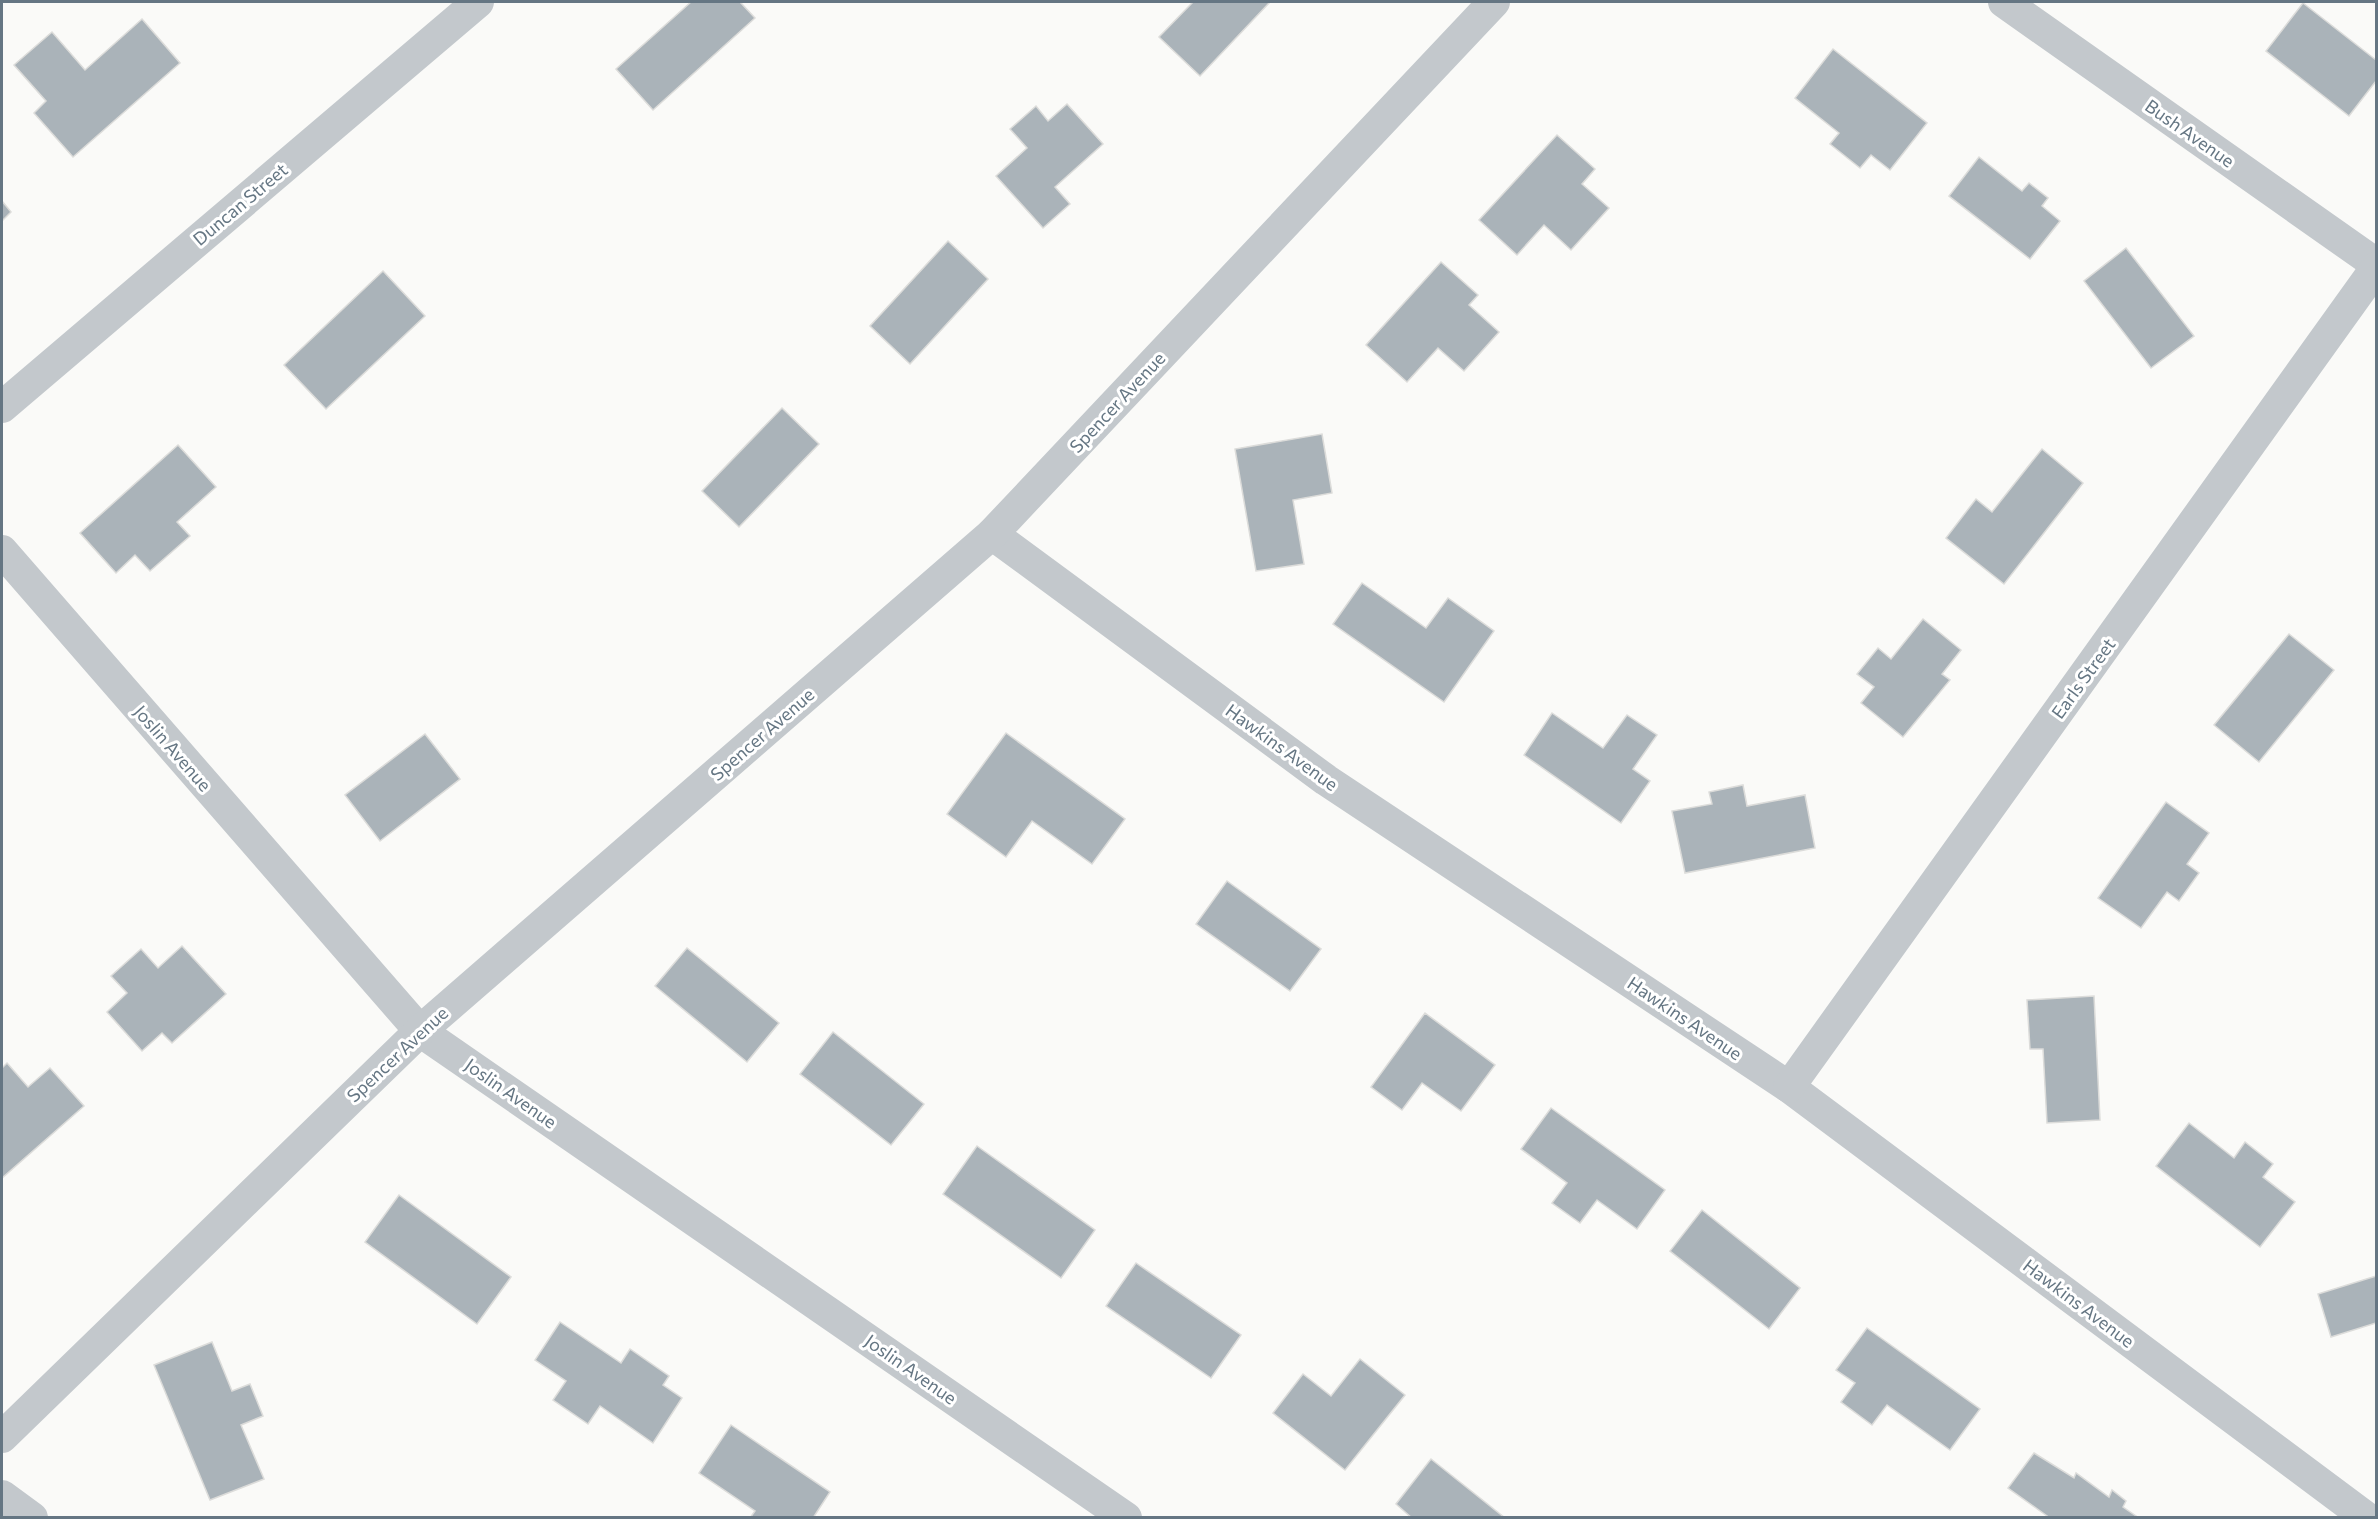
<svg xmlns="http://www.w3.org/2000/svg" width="2378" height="1519" font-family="Commissioner,sans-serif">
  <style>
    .building { fill: #aab3b9; stroke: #dcdcda; stroke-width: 1.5 }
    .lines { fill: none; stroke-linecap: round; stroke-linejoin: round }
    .minor { stroke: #c3c8cc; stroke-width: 32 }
    .labels { text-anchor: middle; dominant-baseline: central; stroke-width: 6; stroke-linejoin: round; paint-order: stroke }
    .street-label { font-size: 18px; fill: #657683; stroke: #fff }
  </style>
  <rect width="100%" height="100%" fill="#fafaf8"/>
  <g class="building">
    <path d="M691,2H740L755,18L653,110L616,69Z"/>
    <path d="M1193,2H1270L1200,76L1159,37Z"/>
    <path d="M2303,3L2376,60V81L2349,116L2266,51Z"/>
    <path d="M142,19L180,63L73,157L34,113L46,101L14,65L52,32L85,70Z"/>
    <path d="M1833,49L1927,123L1890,170L1871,155L1860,168L1830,144L1839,133L1795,98Z"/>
    <path d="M1067,104L1103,144L1055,187L1070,204L1043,228L996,176L1027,148L1010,129L1036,106L1048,121Z"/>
    <path d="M1557,135L1595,169L1582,184L1609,208L1571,250L1544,225L1517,255L1479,220Z"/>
    <path d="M1979,157L2022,191L2029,183L2048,198L2042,206L2060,221L2030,259L1949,196Z"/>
    <path d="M2,201L11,212L2,221Z"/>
    <path d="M948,241L988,279L910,364L870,326Z"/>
    <path d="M2126,248L2194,336L2151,368L2084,281Z"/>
    <path d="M1441,262L1478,295L1469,305L1499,332L1464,371L1438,348L1407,382L1366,345Z"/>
    <path d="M383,271L425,316L326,409L284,365Z"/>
    <path d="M782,408L819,444L739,527L702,491Z"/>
    <path d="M1322,434L1332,493L1293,500L1304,564L1256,571L1235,449Z"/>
    <path d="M178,445L216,487L177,522L190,536L150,571L135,555L116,573L80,533Z"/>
    <path d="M2042,449L2083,483L2004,584L1946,538L1976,499L1992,512Z"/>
    <path d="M1362,583L1426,628L1448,598L1494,631L1444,702L1333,624Z"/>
    <path d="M1923,619L1961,650L1942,674L1950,680L1903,737L1861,703L1874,687L1857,674L1878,648L1891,659Z"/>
    <path d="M2289,634L2334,670L2259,762L2214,725Z"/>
    <path d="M1552,713L1603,748L1627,715L1657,735L1633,769L1650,781L1621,823L1524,755Z"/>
    <path d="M1006,733L1125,819L1092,864L1032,821L1006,857L947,814Z"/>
    <path d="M425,734L460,779L380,841L345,795Z"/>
    <path d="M1743,785L1747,806L1805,795L1815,848L1685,873L1672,811L1712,804L1709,792Z"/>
    <path d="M2166,802L2209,833L2187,864L2199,873L2179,901L2167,892L2141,928L2098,898Z"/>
    <path d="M1227,881L1321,949L1290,991L1196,924Z"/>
    <path d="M182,946L226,994L172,1043L162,1033L142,1051L107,1012L127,993L111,976L141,949L158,968Z"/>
    <path d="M687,948L779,1023L747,1062L655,986Z"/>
    <path d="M2094,996L2100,1120L2047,1123L2043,1049H2030L2027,1000Z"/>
    <path d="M1425,1013L1495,1065L1461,1111L1422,1083L1402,1110L1371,1087Z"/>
    <path d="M833,1032L924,1104L891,1145L800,1074Z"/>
    <path d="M7,1063L28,1087L50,1068L84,1106L2,1178V1068Z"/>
    <path d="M1551,1108L1665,1190L1637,1229L1597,1200L1580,1223L1552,1203L1567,1183L1521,1149Z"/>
    <path d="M2189,1123L2234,1158L2245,1142L2273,1164L2263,1177L2295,1202L2260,1247L2156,1166Z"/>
    <path d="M977,1146L1095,1230L1061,1278L943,1194Z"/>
    <path d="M399,1195L511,1277L477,1324L365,1242Z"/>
    <path d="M1702,1210L1800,1288L1769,1329L1670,1251Z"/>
    <path d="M1136,1263L1241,1335L1211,1378L1106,1306Z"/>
    <path d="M2376,1276V1323L2331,1337L2318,1294Z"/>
    <path d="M560,1322L621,1363L630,1349L669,1376L663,1385L682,1398L653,1443L600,1406L588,1424L553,1400L566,1381L535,1360Z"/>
    <path d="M1867,1328L1980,1409L1950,1450L1887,1405L1872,1425L1841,1402L1855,1383L1836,1370Z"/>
    <path d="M212,1342L232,1391L250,1384L263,1416L241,1425L264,1479L210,1500L154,1365Z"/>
    <path d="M1360,1359L1405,1395L1345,1470L1273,1413L1303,1374L1331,1396Z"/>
    <path d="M731,1425L830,1492L813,1518H750L755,1511L699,1473Z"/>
    <path d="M2034,1453L2074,1478L2076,1473L2109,1497L2112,1490L2126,1501L2123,1507L2139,1518H2050L2008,1488Z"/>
    <path d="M1431,1459L1505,1518H1412L1396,1504Z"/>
  </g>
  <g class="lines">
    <g class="minor">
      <path d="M2004,2L2376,264"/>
      <path d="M2,407L478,2"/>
      <path d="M992,534L1326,780L1789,1087L2367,1518"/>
      <path d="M2,551L420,1031L1126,1518"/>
      <path d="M1789,1087L2376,268"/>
      <path d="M2,1437L420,1031L992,534L1494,2"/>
      <path d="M2,1496L32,1518"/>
    </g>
  </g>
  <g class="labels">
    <g class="street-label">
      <text transform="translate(2190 133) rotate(35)">Bush Avenue</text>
      <text transform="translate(240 204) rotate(-40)">Duncan Street</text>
      <text transform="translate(1117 402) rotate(-47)">Spencer Avenue</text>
      <text transform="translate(2083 678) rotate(-54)">Earls Street</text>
      <text transform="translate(762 734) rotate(-41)">Spencer Avenue</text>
      <text transform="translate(1282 747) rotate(36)">Hawkins Avenue</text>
      <text transform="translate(173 748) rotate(49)">Joslin Avenue</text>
      <text transform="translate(1685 1018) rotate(34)">Hawkins Avenue</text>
      <text transform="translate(397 1054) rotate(-43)">Spencer Avenue</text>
      <text transform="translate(511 1093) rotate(35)">Joslin Avenue</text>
      <text transform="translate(2079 1303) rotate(37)">Hawkins Avenue</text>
      <text transform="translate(911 1369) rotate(35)">Joslin Avenue</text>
    </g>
  </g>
  <rect width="2378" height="1519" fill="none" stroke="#657683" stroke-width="6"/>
</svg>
